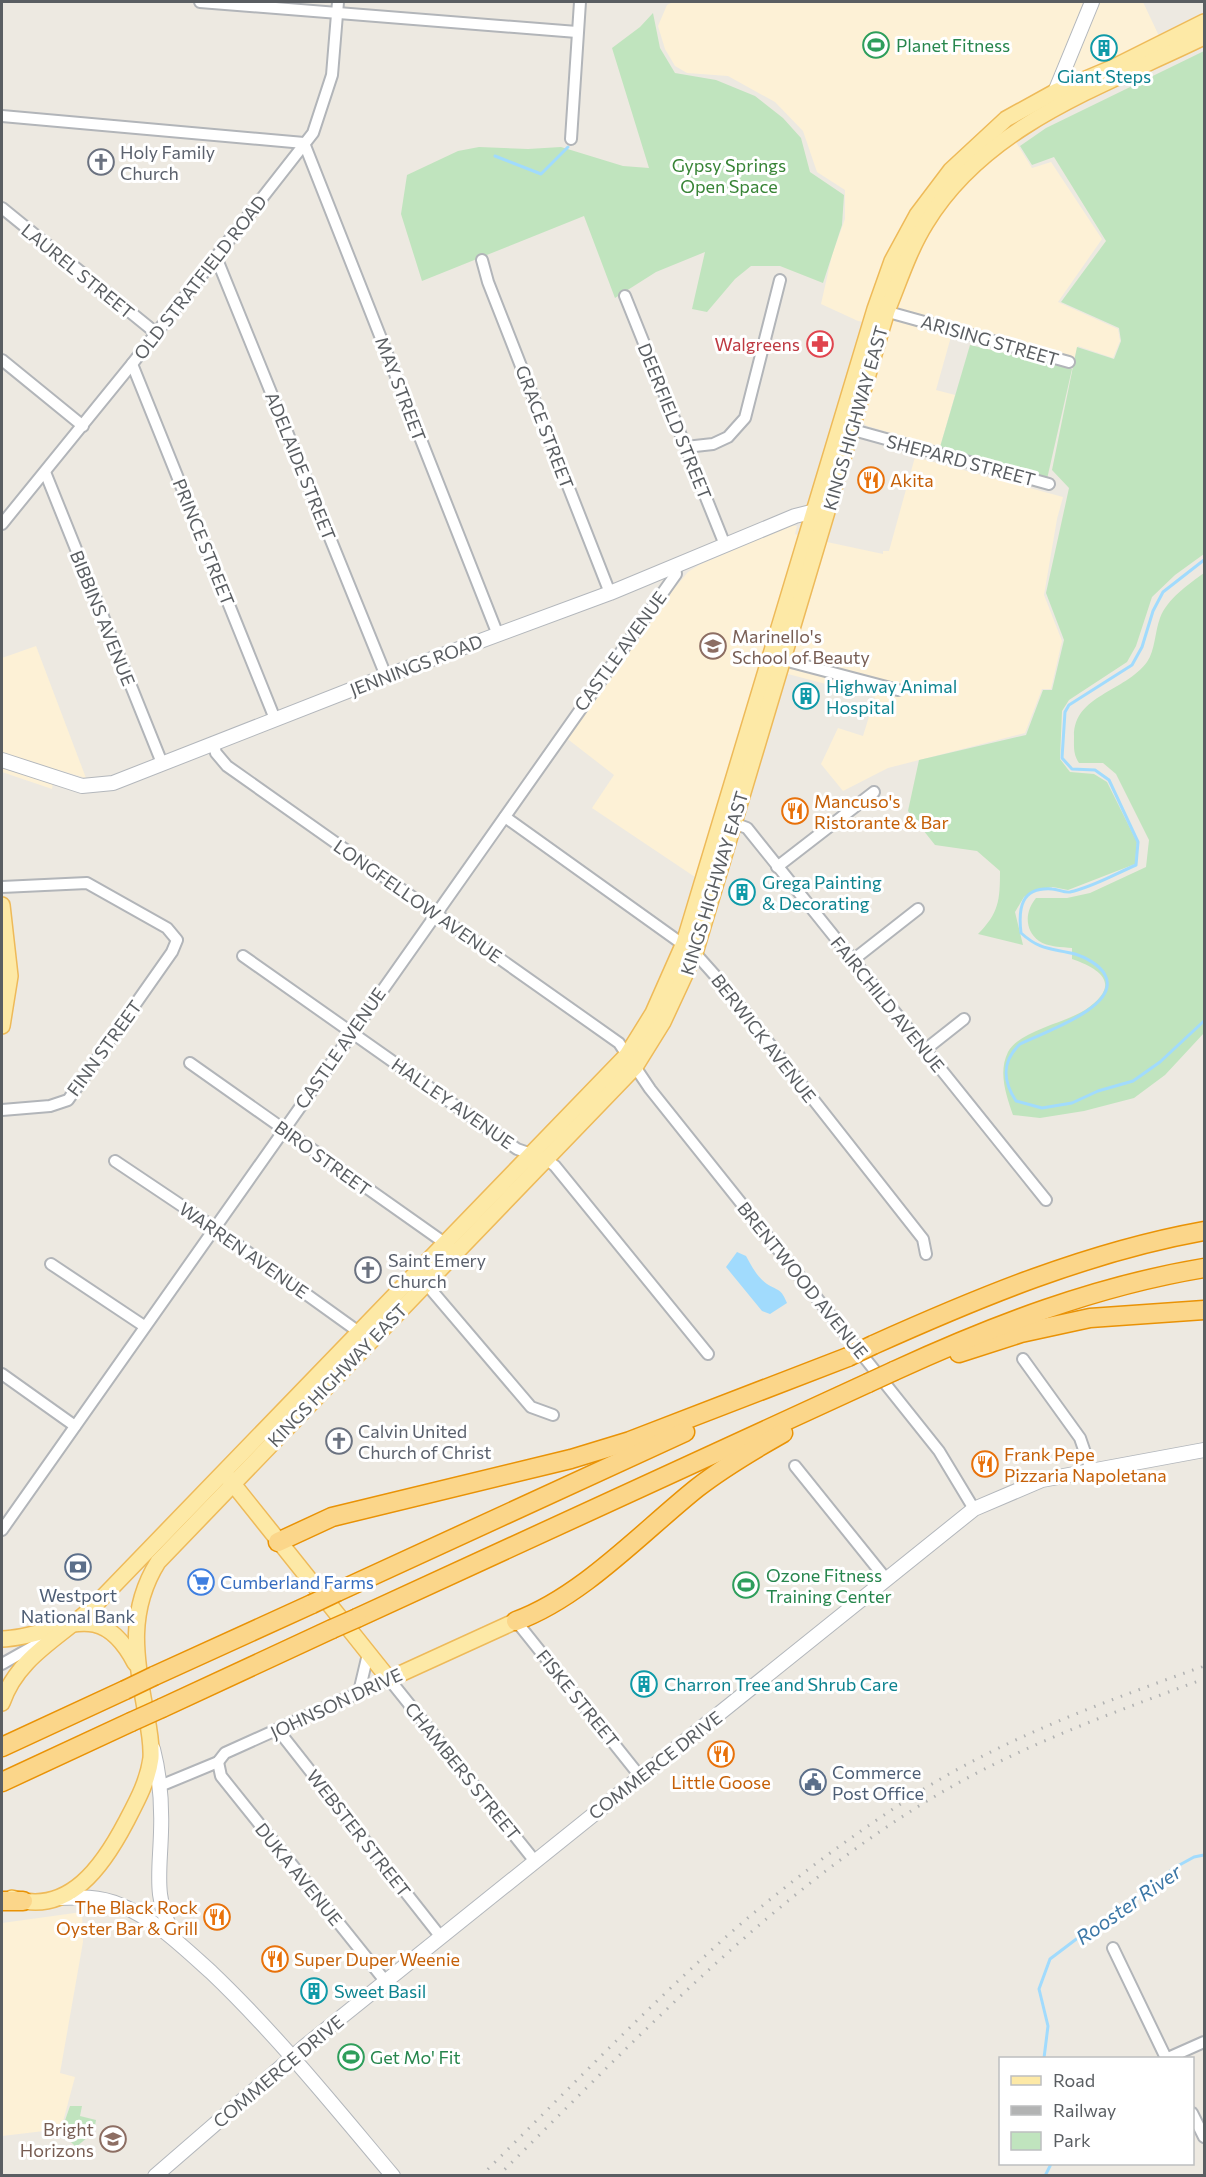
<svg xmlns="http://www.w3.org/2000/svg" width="1206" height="2177" font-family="Commissioner,sans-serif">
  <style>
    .commercial { fill: #fdf1d6 }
    .green { fill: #c0e4be }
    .water { fill: #a1dbfd }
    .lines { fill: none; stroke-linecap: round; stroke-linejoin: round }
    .stream { stroke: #a1dbfd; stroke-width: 3 }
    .street-casing { stroke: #b2b5b9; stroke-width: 14 }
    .secondary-casing { stroke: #b3b7bc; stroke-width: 16 }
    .primary-casing { stroke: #eeba59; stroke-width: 18 }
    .highway-casing { stroke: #e99205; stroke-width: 21 }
    .street { stroke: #fff; stroke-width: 10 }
    .secondary { stroke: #fff; stroke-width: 14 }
    .primary { stroke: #fde9a6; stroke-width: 15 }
    .highway { stroke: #fbd68a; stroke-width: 18 }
    .rail { stroke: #b2b3b3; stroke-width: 3; stroke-dasharray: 1.5 8; stroke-linecap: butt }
    .highway-bridge-casing { stroke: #e99205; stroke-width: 21; stroke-linecap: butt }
    .highway-bridge { stroke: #fbd68a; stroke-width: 18 }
    .labels { text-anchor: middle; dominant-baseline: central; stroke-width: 6; stroke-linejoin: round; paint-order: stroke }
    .leisure-label { font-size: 18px; fill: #27864d; stroke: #fff; text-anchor: start }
    .culture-label { font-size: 18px; fill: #0d838f; stroke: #fff; text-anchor: start }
    .worship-label { font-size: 18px; fill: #5b616d; stroke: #fff; text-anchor: start }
    .park-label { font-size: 18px; fill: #388436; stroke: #fff }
    .street-label { font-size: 18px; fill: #5a5e62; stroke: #fff }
    .health-label { font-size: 18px; fill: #be3a42; stroke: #fff; text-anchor: end }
    .food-label { font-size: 18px; fill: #c56008; stroke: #fff; text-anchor: start }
    .education-label { font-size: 18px; fill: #785e54; stroke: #fff; text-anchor: start }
    .shop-label { font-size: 18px; fill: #366cbe; stroke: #fff; text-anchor: start }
    .service-label { font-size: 18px; fill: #4e5e75; stroke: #fff }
    .water-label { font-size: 20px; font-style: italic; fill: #3c77a6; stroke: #fff }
  </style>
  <rect width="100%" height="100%" fill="#ede9e1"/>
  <g class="commercial">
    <path d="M673,2H1143L1159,36L1001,118L1032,168L1051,162L1102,239L1058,302L1118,329L1120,341L1113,358L1078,346L1073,362L954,326L936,390L955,395L940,447L867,426L862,422L891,326L858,321L821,304L832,255L845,219V190L817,172L803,131L775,102L728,76L687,73L675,66L665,49L658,26L667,5Z"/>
    <path d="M915,457L1063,497L1057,519L1044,595L1062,641L1051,689H1042L1025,733L888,768L843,791L821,764L838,728L863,736L875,697L788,674L827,542L883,554V551H889Z"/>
    <path d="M791,525L797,526L795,534L798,535L695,877L592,808L614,775L565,737L654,613L688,572L699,565Z"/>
    <path d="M36,646L86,778L55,769L52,789L2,772V658Z"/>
    <path d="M82,1912L83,1942L60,2073L75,2077L61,2129L2,2136V1923Z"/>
  </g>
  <g class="green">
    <path d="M653,13L660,48L675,73L716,80L755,96L783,118L801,138L810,172L844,195L842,225L823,283L780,266H751L735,279L707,312L692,309L705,252L656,272L615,298L584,216L422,281L401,214L407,175L458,151L479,147L528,149L561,147L623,166L649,168L612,48L640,27Z"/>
    <path d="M1204,51V554L1175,575L1152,597L1136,646L1127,662L1069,700L1062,711L1060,759L1070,772L1094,774L1107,782L1137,842L1135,864L1068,890L1053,887L1035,890L1024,897L1015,912L1023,945L978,934C999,913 1000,900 1000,871L977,851L935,845L908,811L919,760L1026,735L1043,690H1052L1064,640L1046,593L1069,488L1052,470L1077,347L1114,359L1121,341L1119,328L1061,302L1106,241L1054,157L1032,165L1020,146L1046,128Z"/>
    <path d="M970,345L1072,369L1047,479L940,447Z"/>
    <path d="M1204,573V1033L1165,1075L1134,1098L1084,1111L1040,1118L1013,1115C1006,1095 998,1072 1008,1052C1019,1031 1065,1023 1085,1010C1121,986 1104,970 1072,959V948C1063,947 1047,947 1039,941C1024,930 1025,911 1036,898H1067L1090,893L1146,867L1149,840L1116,774L1103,763H1079C1073,754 1074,747 1074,736C1074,695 1125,692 1147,662C1155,651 1155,631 1160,618C1167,599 1189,584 1204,573Z"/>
    <path d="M70,2106H82L80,2116L96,2120L94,2132L76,2147L61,2132Z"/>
  </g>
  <path class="water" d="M737,1252L746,1256C751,1265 757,1277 767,1284C778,1291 781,1288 787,1303L770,1314L762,1311L726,1267Z"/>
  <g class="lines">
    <g class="stream">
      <path d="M495,156L541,174L568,147"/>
      <path d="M1204,560L1163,592L1153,611L1142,647L1132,665L1069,705L1065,712L1062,758L1072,769L1095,770L1109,780L1138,842L1136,865C1115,874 1093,887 1070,892C1064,893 1058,889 1052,889C1021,887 1018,908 1021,933C1041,951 1051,948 1075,954C1085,957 1100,965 1105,975C1122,1007 1041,1033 1020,1044C1001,1062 1003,1081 1016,1101L1042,1108L1072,1103L1098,1091L1133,1081L1160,1062L1204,1021"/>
      <path d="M1044,2058L1048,2026L1039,1989L1050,1959L1083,1934L1114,1918L1174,1868L1194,1857L1204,1855"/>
      <path d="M1045,2176L1051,2164"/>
    </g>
    <g class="street-casing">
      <g id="street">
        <path d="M200,2L577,32"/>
        <path d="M2,116L304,143L498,635"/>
        <path d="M571,139L580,2"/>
        <path d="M2,208L156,333"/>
        <path d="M216,257L386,676"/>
        <path d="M482,260L488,282L610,593"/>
        <path d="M625,296L725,545"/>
        <path d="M881,310L1069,362"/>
        <path d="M2,360L83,426"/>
        <path d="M132,364L275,719"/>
        <path d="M846,428L1049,484"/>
        <path d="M686,447L713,444L728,437L745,418L780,280"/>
        <path d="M45,472L162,763"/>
        <path d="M2,524L132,364L313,133L332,75L338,2"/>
        <path d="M776,658L898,690"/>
        <path d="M213,743L216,753L227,766L619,1043L650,1089L939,1451L974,1509"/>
        <path d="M505,817L695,953L720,981L923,1239L926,1254"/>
        <path d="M728,821L747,828L1046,1200"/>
        <path d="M777,867L874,792"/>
        <path d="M2,887L87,883L167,928L177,940L172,952L68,1100L50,1106L2,1110"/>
        <path d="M243,956L517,1149L546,1159L555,1166L708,1354"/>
        <path d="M853,960L918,909"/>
        <path d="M926,1049L964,1019"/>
        <path d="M190,1063L449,1246"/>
        <path d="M115,1161L203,1220L363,1335"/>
        <path d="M51,1264L144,1326"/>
        <path d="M422,1279L531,1407L553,1415"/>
        <path d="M1023,1359L1080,1438L1091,1470"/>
        <path d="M2,1374L75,1426"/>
        <path d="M795,1466L886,1579"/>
        <path d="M2,1530L676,574L675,566"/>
        <path d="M516,1621L639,1775"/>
        <path d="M2,1664L48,1638"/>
        <path d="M359,1692L368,1654"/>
        <path d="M278,1730L440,1936"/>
        <path d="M218,1762L221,1776L386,1982"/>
        <path d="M160,1786L218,1762L225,1753L389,1679L534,1860"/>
        <path d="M1113,1948L1166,2058"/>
        <path d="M1168,2058L1204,2042"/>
        <path d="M1192,2113L1204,2137"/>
      </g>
    </g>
    <g class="secondary-casing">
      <g id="secondary">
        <path d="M1059,99L1055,92L1092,2"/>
        <path d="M2,760L82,786L113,783L386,676L610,593L795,516L815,511L822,513"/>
        <path d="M153,1749C160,1776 162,1804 161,1832C160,1872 153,1899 174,1935"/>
        <path d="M57,1898C79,1897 99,1896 120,1905C155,1919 183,1947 211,1972C277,2035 334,2106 393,2176"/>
        <path d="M155,2176L304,2047L974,1509L1042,1480L1204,1450"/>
      </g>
    </g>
    <g class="primary-casing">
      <g id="primary">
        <path d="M2,905L10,976L2,1026"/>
        <path d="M226,1475L389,1679L516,1621"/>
        <path d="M2,1639C59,1637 98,1592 135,1663"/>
        <path d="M2,1703C18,1655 64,1636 98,1602L627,1055L653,1013L684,943L875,309L892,261L917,215L951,170L1006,119L1055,92L1112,68L1204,22"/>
        <path d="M12,1898C69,1917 104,1864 126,1822C137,1801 148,1781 151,1758C152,1741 148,1724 145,1708C135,1656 128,1610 158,1562L635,1067L663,1022L695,953L887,311C899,282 909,250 926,223C987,123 1104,86 1204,37"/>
      </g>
    </g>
    <g class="highway-casing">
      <g id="highway">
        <path d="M873,1345C980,1297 1088,1252 1204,1231"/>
        <path d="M959,1353L1021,1333L1090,1318L1204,1310"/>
        <path d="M894,1371C994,1325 1096,1286 1204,1268"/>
        <path d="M278,1542L332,1517L571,1459L630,1441L848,1357"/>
        <path d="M337,1592L685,1432"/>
        <path d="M357,1618L868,1383"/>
        <path d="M516,1621C582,1597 642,1532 697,1488C724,1467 753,1450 783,1433"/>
        <path d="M154,1676L312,1604"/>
        <path d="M162,1708L332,1629"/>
        <path d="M2,1747L125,1690"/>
        <path d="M2,1782L131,1722"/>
        <path d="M2,1901H23"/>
      </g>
    </g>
    <use href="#street" class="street"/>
    <use href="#secondary" class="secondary"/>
    <use href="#primary" class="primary"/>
    <use href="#highway" class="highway"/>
    <g class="rail">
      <path d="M481,2176C563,2095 642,2012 727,1936C787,1883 852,1835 919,1792C1008,1736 1107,1701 1204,1666"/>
      <path d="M498,2176C633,2043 764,1901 927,1801C1014,1748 1109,1714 1204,1679"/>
    </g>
    <g class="highway-bridge-casing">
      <g id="highway-bridge">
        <path d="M848,1357L873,1345"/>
        <path d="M868,1383L894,1371"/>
        <path d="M312,1604L337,1592"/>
        <path d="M332,1629L357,1618"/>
        <path d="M125,1690L154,1676"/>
        <path d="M131,1722L162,1708"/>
      </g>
    </g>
    <use href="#highway-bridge" class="highway-bridge"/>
  </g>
  <defs>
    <g id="stadium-ring" transform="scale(1.35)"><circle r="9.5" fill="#fff" stroke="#2e9e5b" stroke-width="1.5"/><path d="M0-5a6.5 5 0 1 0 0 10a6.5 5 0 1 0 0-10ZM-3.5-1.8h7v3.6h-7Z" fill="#2e9e5b"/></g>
    <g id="building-ring" transform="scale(1.35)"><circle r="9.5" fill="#fff" stroke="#0f9aa8" stroke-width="1.5"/><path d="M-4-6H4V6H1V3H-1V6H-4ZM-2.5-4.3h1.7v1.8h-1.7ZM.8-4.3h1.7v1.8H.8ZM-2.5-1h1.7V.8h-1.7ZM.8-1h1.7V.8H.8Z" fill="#0f9aa8"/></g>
    <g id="church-ring" transform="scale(1.35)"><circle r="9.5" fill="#fff" stroke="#6b7280" stroke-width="1.5"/><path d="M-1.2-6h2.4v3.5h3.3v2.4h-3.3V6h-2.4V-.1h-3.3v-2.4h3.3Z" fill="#6b7280"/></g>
    <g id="pharmacy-ring" transform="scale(1.35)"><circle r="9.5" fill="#fff" stroke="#e0444e" stroke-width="1.5"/><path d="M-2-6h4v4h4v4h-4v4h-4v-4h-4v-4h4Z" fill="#e0444e"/></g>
    <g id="restaurant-ring" transform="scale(1.35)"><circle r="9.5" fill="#fff" stroke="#e8710a" stroke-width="1.5"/><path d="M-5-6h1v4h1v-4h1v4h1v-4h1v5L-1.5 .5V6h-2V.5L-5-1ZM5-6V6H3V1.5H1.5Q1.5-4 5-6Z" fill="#e8710a"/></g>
    <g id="university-ring" transform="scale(1.35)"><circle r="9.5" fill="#fff" stroke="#8d6e63" stroke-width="1.5"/><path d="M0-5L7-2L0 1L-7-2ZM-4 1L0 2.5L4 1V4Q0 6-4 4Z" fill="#8d6e63"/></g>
    <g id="bank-ring" transform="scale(1.35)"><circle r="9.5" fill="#fff" stroke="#5c6f8a" stroke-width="1.5"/><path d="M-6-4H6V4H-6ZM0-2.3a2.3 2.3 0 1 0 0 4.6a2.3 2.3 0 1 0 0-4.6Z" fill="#5c6f8a"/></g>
    <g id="supermarket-ring" transform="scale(1.35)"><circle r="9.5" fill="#fff" stroke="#3f7fe0" stroke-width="1.5"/><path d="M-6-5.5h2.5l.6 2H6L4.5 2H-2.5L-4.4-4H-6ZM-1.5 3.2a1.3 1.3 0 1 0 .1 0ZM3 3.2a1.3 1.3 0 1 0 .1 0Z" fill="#3f7fe0"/></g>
    <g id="civic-ring" transform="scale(1.35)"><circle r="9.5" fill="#fff" stroke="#5c6f8a" stroke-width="1.5"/><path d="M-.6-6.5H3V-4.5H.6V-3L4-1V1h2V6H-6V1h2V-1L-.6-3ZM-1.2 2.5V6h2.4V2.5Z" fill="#5c6f8a"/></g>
    <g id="school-ring" transform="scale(1.35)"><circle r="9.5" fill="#fff" stroke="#8d6e63" stroke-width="1.5"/><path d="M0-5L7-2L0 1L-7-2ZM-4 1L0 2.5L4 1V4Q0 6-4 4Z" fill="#8d6e63"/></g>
  </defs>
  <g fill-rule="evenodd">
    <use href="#stadium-ring" x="876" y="45"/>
    <use href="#building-ring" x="1104" y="48"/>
    <use href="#church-ring" x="101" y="162"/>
    <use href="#pharmacy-ring" x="820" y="344"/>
    <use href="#restaurant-ring" x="871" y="480"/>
    <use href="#university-ring" x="713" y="646"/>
    <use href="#building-ring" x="806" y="696"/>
    <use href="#restaurant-ring" x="795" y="811"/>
    <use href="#building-ring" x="742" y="892"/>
    <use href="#church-ring" x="368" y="1270"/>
    <use href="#church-ring" x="339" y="1441"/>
    <use href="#restaurant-ring" x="985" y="1464"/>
    <use href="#bank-ring" x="78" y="1567"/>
    <use href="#supermarket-ring" x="201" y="1582"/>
    <use href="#stadium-ring" x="746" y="1585"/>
    <use href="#building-ring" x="644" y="1684"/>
    <use href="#restaurant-ring" x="721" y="1754"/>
    <use href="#civic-ring" x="813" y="1782"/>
    <use href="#restaurant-ring" x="217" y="1917"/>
    <use href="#restaurant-ring" x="275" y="1959"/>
    <use href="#building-ring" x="314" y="1991"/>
    <use href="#stadium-ring" x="351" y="2057"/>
    <use href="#school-ring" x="113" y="2139"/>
  </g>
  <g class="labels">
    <g class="leisure-label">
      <text x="896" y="45">Planet Fitness</text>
      <text x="766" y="1575">Ozone Fitness<tspan x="766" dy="21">Training Center</tspan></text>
      <text x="370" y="2057">Get Mo' Fit</text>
    </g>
    <g class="culture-label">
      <text x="1104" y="76" text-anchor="middle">Giant Steps</text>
      <text x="826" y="686">Highway Animal<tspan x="826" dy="21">Hospital</tspan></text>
      <text x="762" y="882">Grega Painting<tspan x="762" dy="21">&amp; Decorating</tspan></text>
      <text x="664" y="1684">Charron Tree and Shrub Care</text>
      <text x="334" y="1991">Sweet Basil</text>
    </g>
    <g class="worship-label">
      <text x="120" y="152">Holy Family<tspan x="120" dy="21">Church</tspan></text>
      <text x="388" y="1260">Saint Emery<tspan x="388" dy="21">Church</tspan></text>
      <text x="358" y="1431">Calvin United<tspan x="358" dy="21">Church of Christ</tspan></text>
    </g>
    <g class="park-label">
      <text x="729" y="165">Gypsy Springs<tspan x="729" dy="21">Open Space</tspan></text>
    </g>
    <g class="street-label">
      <text transform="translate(78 271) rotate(39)">LAUREL STREET</text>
      <text transform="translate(200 277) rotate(-52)">OLD STRATFIELD ROAD</text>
      <text transform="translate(990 340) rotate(16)">ARISING STREET</text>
      <text transform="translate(401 389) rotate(69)">MAY STREET</text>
      <text transform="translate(855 418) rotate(-74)">KINGS HIGHWAY EAST</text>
      <text transform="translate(675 421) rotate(68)">DEERFIELD STREET</text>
      <text transform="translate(545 427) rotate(69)">GRACE STREET</text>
      <text transform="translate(961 460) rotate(15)">SHEPARD STREET</text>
      <text transform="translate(301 466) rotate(68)">ADELAIDE STREET</text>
      <text transform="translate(204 542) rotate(68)">PRINCE STREET</text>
      <text transform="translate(103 618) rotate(68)">BIBBINS AVENUE</text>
      <text transform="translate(620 651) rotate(-54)">CASTLE AVENUE</text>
      <text transform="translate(416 665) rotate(-21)">JENNINGS ROAD</text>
      <text transform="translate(714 883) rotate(-73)">KINGS HIGHWAY EAST</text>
      <text transform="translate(418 901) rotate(35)">LONGFELLOW AVENUE</text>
      <text transform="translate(888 1004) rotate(51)">FAIRCHILD AVENUE</text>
      <text transform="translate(764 1038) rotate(52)">BERWICK AVENUE</text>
      <text transform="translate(104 1048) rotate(-54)">FINN STREET</text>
      <text transform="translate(340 1048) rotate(-55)">CASTLE AVENUE</text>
      <text transform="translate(453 1103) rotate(35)">HALLEY AVENUE</text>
      <text transform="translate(323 1158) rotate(36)">BIRO STREET</text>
      <text transform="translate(244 1250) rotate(35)">WARREN AVENUE</text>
      <text transform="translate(803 1280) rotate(51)">BRENTWOOD AVENUE</text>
      <text transform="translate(337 1375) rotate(-46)">KINGS HIGHWAY EAST</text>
      <text transform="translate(578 1698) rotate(51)">FISKE STREET</text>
      <text transform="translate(336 1703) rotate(-25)">JOHNSON DRIVE</text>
      <text transform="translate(655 1765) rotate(-38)">COMMERCE DRIVE</text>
      <text transform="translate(463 1771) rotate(51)">CHAMBERS STREET</text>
      <text transform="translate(359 1833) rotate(52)">WEBSTER STREET</text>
      <text transform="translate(299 1874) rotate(51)">DUKA AVENUE</text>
      <text transform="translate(278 2071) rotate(-40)">COMMERCE DRIVE</text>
    </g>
    <g class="health-label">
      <text x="800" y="344">Walgreens</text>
    </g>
    <g class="food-label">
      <text x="890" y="480">Akita</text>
      <text x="814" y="801">Mancuso's<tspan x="814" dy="21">Ristorante &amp; Bar</tspan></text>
      <text x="1004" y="1454">Frank Pepe<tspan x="1004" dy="21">Pizzaria Napoletana</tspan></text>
      <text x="721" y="1782" text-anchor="middle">Little Goose</text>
      <text x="198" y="1907" text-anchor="end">The Black Rock<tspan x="198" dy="21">Oyster Bar &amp; Grill</tspan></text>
      <text x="294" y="1959">Super Duper Weenie</text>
    </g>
    <g class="education-label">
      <text x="732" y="636">Marinello's<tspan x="732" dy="21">School of Beauty</tspan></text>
      <text x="94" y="2129" text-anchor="end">Bright<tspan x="94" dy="21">Horizons</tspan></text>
    </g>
    <g class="shop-label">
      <text x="220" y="1582">Cumberland Farms</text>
    </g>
    <g class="service-label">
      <text x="78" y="1595">Westport<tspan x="78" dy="21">National Bank</tspan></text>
      <text x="832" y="1772" text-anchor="start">Commerce<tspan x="832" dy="21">Post Office</tspan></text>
    </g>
    <g class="water-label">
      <text transform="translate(1128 1904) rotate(-35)">Rooster River</text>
    </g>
  </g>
  <rect width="1206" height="2177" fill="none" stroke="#5a5e62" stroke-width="6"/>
  <rect x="999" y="2057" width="195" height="108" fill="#ffffff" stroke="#bdbfc0" stroke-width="1.5"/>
  <rect x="1011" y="2076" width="30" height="9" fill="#fde9a6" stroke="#bdbfc0" stroke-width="1.5"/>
  <text x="1053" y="2087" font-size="18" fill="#5a5e62">Road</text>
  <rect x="1011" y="2106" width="30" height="9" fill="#b2b3b3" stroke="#bdbfc0" stroke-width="1.5"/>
  <text x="1053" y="2117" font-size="18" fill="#5a5e62">Railway</text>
  <rect x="1011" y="2132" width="30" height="18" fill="#c0e4be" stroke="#bdbfc0" stroke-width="1.5"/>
  <text x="1053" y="2147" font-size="18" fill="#5a5e62">Park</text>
</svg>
